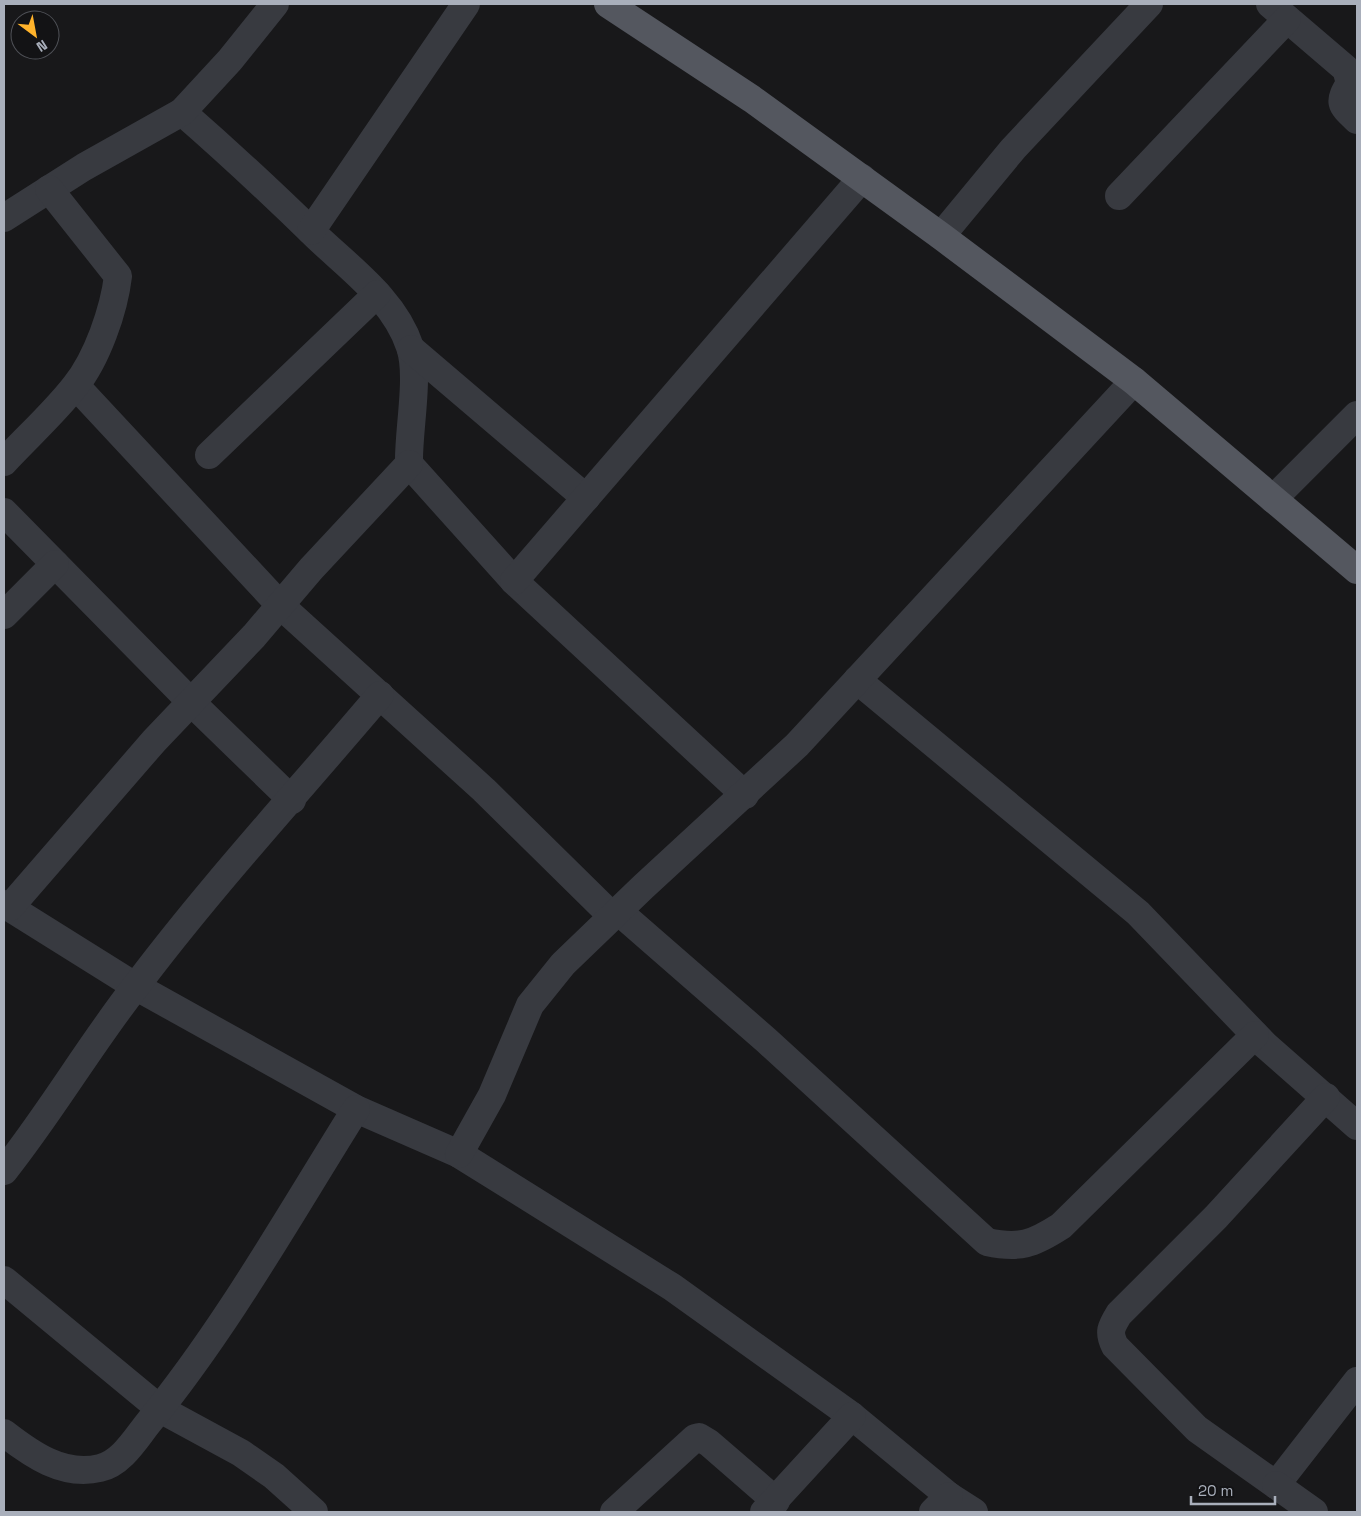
<svg xmlns="http://www.w3.org/2000/svg" width="1361" height="1516" font-family="'Space Grotesk',sans-serif">
  <style>
    .lines { fill: none; stroke-linecap: round; stroke-linejoin: round }
    .minor { stroke: #383a40; stroke-width: 28 }
    .major { stroke: #54575f; stroke-width: 28 }
  </style>
  <rect width="100%" height="100%" fill="#18181a"/>
  <g class="lines">
    <g class="minor">
      <path d="M1270,4L1346,69L1350,83C1338,103 1340,104 1357,120"/>
      <path d="M182,112C229,153 274,195 318,238C352,270 395,301 410,347C420,376 408,431 409,464L514,581L745,795"/>
      <path d="M1119,196L1287,19"/>
      <path d="M4,218L84,167L182,112L230,60L275,4"/>
      <path d="M311,231L466,4"/>
      <path d="M941,236L1013,149L1149,4"/>
      <path d="M411,349L586,498"/>
      <path d="M76,386L280,605L484,790L612,916"/>
      <path d="M209,455L377,294"/>
      <path d="M4,462C27,437 54,413 75,386C97,359 114,310 118,276L49,189"/>
      <path d="M1273,499L1357,415"/>
      <path d="M4,512L191,702L292,800"/>
      <path d="M514,581L862,178"/>
      <path d="M4,615L55,564"/>
      <path d="M857,680L1138,913L1265,1045L1357,1126"/>
      <path d="M4,904L135,986L356,1109L459,1154L672,1287L852,1416L949,1496L974,1512"/>
      <path d="M10,907L154,741L254,636L311,569L409,464"/>
      <path d="M618,911L766,1040L987,1242C1020,1249 1033,1244 1061,1226L1255,1035"/>
      <path d="M1326,1097L1216,1217L1119,1314C1111,1327 1108,1332 1115,1346L1197,1429L1276,1485L1357,1381"/>
      <path d="M459,1154L492,1095L530,1005L563,964L643,887L797,745L1134,381"/>
      <path d="M4,1171C51,1112 89,1046 136,986C212,885 298,792 380,695"/>
      <path d="M4,1280L160,1409L241,1453L274,1476L314,1512"/>
      <path d="M4,1433C31,1454 63,1477 100,1468C122,1463 136,1438 149,1422C228,1325 290,1214 356,1109"/>
      <path d="M1276,1485L1314,1512"/>
      <path d="M614,1512L695,1438L699,1437L709,1443L776,1501"/>
      <path d="M764,1512L852,1416"/>
      <path d="M933,1512L949,1496"/>
    </g>
    <path class="major" d="M608,4L752,99L941,236L1134,381L1357,570"/>
  </g>
  <rect width="1361" height="1516" fill="none" stroke="#a9afbb" stroke-width="10"/>
  <g transform="translate(35 35) rotate(148)"><circle r="24" fill="#131315" stroke="#4f5157"/>
  <path d="M0-4L9 19L0 12L-9 19Z" fill="#ffb32b"/>
  <text y="-8" font-size="14" font-weight="bold" text-anchor="middle" fill="#a9afbb">N</text>
  </g>
  <path d="M1191 1496v8h84v-8" fill="none" stroke="#a9afbb" stroke-width="2.5"/>
  <text x="1198" y="1496" font-size="15" fill="#a9afbb" stroke="#131315" stroke-width="4" paint-order="stroke">20 m</text>
</svg>
